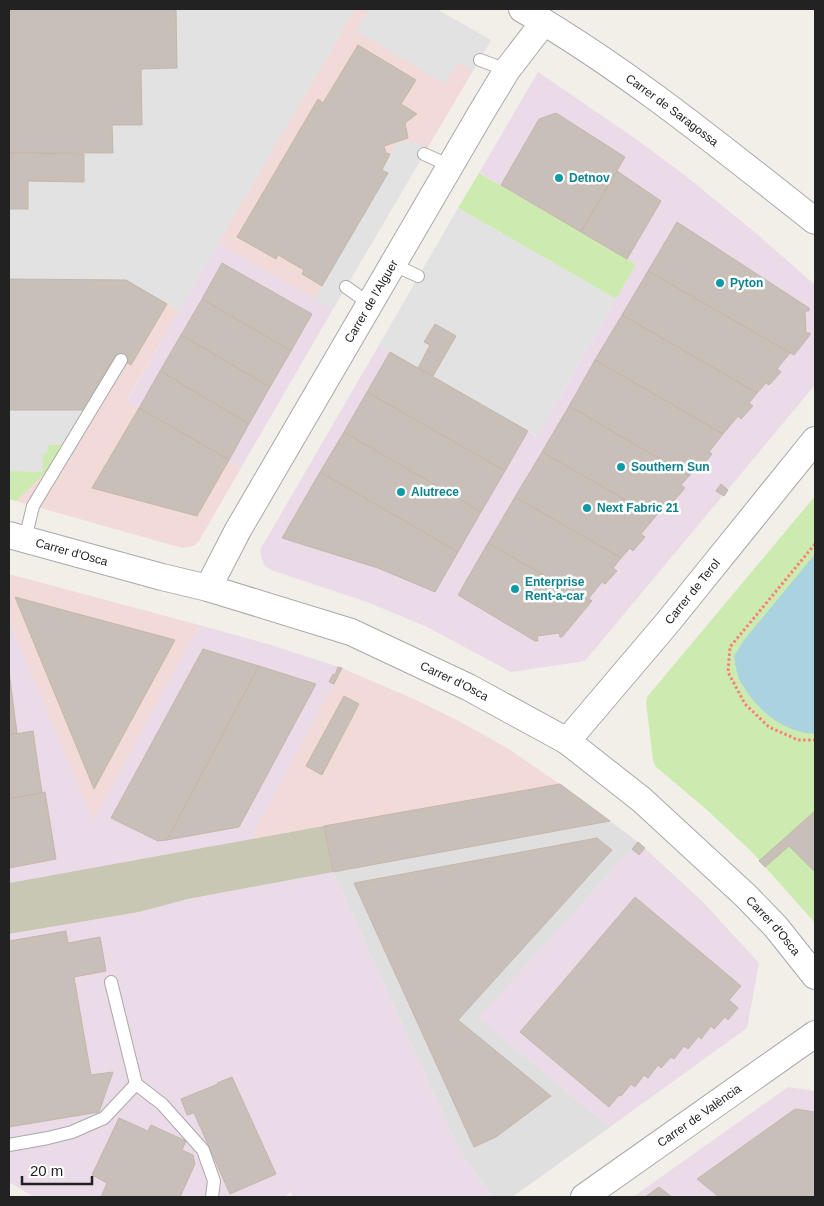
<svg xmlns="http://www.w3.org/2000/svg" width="824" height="1206" font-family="Arial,sans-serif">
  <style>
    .residential { fill: #e0dfdf }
    .commercial { fill: #f2dad9 }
    .industrial { fill: #ebdbe8 }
    .construction { fill: #c7c7b4 }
    .grass { fill: #cdebb0 }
    .parking { fill: #e2e2e2 }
    .water { fill: #aad3df }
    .building { fill: #c7bfb8; stroke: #c4b6ab }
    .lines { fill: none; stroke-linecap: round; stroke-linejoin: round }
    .lane-casing { stroke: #a9a9a9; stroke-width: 14 }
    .street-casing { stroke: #a9a9a9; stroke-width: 28 }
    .path { stroke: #fa8072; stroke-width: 3; stroke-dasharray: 2.5 2.5; stroke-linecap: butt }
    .lane { stroke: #fff; stroke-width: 12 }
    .street { stroke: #fff; stroke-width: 26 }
    .culture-dot { fill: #0f9aa8; stroke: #fff; stroke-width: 2 }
    .labels { text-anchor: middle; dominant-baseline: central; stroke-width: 5; stroke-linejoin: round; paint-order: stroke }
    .street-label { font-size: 12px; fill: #222; stroke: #fff }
    .culture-label { font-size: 12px; font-weight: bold; fill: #0d838f; stroke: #fff; text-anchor: start }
  </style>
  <rect width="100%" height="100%" fill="#f2efe9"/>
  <path class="residential" d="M610,821L638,842L479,1018L610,1127L512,1197H493L460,1152L333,872Z"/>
  <g class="commercial">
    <path d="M355,9H436L491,40L333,309L218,243Z"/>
    <path d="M9,279L126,280L179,311L127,400L241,468L199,541L194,546L182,548L9,499Z"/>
    <path d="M9,574L199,625L93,822L9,619Z"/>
    <path d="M342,668L416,700L455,719L507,748L560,784L250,840Z"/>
  </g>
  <g class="industrial">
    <path d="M538,72L636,139L687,177L757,234L815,285V385L585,661L511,672L427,627L367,602L271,570L264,565L262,560L260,550L379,345L536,436L558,400L636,264L479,173Z"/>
    <path d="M218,243L333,309L241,468L127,401Z"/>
    <path d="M9,619L93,821L199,625L271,645L342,668L250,840L9,883Z"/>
    <path d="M638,842L702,901L759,963L747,1028L610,1127L478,1018Z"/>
    <path d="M333,872L460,1152L493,1197H294L290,1192L285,1197H34L9,1182V934L139,912L188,899Z"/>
    <path d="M788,1087L815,1091V1197H633Z"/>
  </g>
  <path class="construction" d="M324,826L333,872L188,899L139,912L9,934V883Z"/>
  <g class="grass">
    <path d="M479,173L636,264L616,299L458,208Z"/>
    <path d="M47,445H62L47,471L16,501L9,499V471L42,472L43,455Z"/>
    <path d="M815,496V923L751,851L707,810L655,766L653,760L646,703L647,697Z"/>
  </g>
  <g class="parking">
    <path d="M176,9H355L179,311L126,280L9,279V209H28V181L84,182V154L113,153L112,125H142L141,69L177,68Z"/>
    <path d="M369,9H436L491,40L473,71L458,62L445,84L356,31Z"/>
    <path d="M397,142H412L428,147L333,309L316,299L322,286L387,173L382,170Z"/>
    <path d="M458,208L616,299L537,436L379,345Z"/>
    <path d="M9,410H84L62,445H47L48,451L43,456L42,472L9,471Z"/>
  </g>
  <path class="water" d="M815,554V734C786,732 761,714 745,689C743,685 739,681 738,676C736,670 735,663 734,656L744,640Z"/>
  <g class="building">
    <path d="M9,9H176L177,68L141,69L142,125H112L113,153H9Z"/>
    <path d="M358,45L416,80L401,104L417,114L405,123L408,138L384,146L386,153L390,154L382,170L388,173L322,286L302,274L304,270L278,255L276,259L237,237L318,99L323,103Z"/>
    <path d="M556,113L625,157L581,232L501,185L539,119Z"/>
    <path d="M9,153L84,154V182L28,181V209H9Z"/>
    <path d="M617,171L661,201L627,259L581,232Z"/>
    <path d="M677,222L809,308V311H805L806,333H810V335L794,355L648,271Z"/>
    <path d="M222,263L312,314L291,351L202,299Z"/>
    <path d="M648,271L790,353L777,369L781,372L769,385L766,383L757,393L622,315Z"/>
    <path d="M9,279L126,280L167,304L131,365L115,356L84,410H9Z"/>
    <path d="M202,299L291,351L270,387L181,335Z"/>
    <path d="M622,315L757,393L749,403L753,406L741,419L738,416L723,434L595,360Z"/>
    <path d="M435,324L456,336L433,376L418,368L430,345L424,342Z"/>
    <path d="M181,335L270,387L249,424L160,371Z"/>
    <path d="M390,352L528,431L505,471L367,392Z"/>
    <path d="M595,360L723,434L709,452L712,454L701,468L698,465L689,476L569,406Z"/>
    <path d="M160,371L249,424L229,460L139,408Z"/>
    <path d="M367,392L505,471L481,512L344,432Z"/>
    <path d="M569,406L689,476L681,485L685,488L673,502L670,499L655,517L542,452Z"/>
    <path d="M139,408L229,460L197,516L92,488Z"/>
    <path d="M344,432L481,512L458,552L320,472Z"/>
    <path d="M542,452L655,517L641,534L645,537L633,551L630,548L621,558L515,497Z"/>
    <path d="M320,472L458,552L435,592L378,568L282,538Z"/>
    <path d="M721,484L728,490L724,496L716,491Z"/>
    <path d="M515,497L621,558L613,568L617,571L605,584L602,582L589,598L592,601L591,602L488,543Z"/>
    <path d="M488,543L591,602L562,637H560L559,633L537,636L538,641H535L458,595Z"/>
    <path d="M15,597L175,640L94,789Z"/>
    <path d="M203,649L259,666L167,840L158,841L111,818Z"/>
    <path d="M259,666L316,684L239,827L167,840Z"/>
    <path d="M338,667L342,668L334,684L329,682L333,674L335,675Z"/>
    <path d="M9,671L17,733L9,735Z"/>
    <path d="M344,696L359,704L322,775L306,766Z"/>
    <path d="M33,731L42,793L9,799V735Z"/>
    <path d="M560,784L610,821L333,872L324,826Z"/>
    <path d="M45,792L56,859L9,868V799Z"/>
    <path d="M815,811V872L789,846L765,867L759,861Z"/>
    <path d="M597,838L612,850L458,1020L551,1096L496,1137L474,1147L354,883Z"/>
    <path d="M638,842L645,848L639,855L632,849Z"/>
    <path d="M635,897L741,986L729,1000L738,1008L728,1020L725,1017L714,1029L711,1026L701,1039L699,1036L688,1049L684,1046L674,1059L671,1057L661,1068L658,1065L648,1078L644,1075L635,1087L631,1084L621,1096L619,1095L609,1107L520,1032Z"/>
    <path d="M66,931L68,943L100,937L106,971L74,977L91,1075L113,1072L99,1112L9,1127V941Z"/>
    <path d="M232,1077L276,1174L230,1194L194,1113L187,1115L181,1099L218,1084L217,1083Z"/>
    <path d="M795,1109L815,1112V1197H719L697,1179Z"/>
    <path d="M119,1118L148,1131L151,1125L186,1141L182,1150L193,1155L195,1164L180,1197H101L107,1183L92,1175Z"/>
    <path d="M659,1187L672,1197H645Z"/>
  </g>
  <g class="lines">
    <g class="lane-casing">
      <g id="lane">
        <path d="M480,60L507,70"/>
        <path d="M424,154L450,166"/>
        <path d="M392,264L418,276"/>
        <path d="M346,287L370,304"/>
        <path d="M25,539L33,506L121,360"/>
        <path d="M111,982L136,1084"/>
        <path d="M9,1145L48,1138L72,1132L104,1118L136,1084L162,1104L203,1150L214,1181L212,1197"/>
      </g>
    </g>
    <g class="street-casing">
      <g id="street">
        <path id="s1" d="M522,9C626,69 721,147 815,221"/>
        <path id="s2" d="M9,535L162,577L208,588L351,632L468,687L567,741L642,800L746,896L776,927L815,976"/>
        <path id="s3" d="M208,588L238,530L481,113L507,70L544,22"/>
        <path id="s4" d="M567,741L668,622L815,440"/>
        <path id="s5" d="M584,1197L815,1034"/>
      </g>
    </g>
    <path class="path" d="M815,544L730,647L728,672L745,704L769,727L798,740H815"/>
    <use href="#lane" class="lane"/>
    <use href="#street" class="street"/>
  </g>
  <g class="culture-dot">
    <circle cx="559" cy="178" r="5"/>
    <circle cx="720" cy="283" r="5"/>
    <circle cx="621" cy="467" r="5"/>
    <circle cx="401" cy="492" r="5"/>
    <circle cx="587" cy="508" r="5"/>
    <circle cx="515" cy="589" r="5"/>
  </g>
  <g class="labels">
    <g class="street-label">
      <text stroke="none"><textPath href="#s1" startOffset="181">Carrer de Saragossa</textPath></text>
      <text stroke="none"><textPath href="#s3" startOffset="330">Carrer de l'Alguer</textPath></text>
      <text stroke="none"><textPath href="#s2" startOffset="65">Carrer d'Osca</textPath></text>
      <text stroke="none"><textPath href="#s4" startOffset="195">Carrer de Terol</textPath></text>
      <text stroke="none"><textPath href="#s2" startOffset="470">Carrer d'Osca</textPath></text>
      <text stroke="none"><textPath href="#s2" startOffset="875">Carrer d'Osca</textPath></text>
      <text stroke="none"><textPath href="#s5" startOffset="141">Carrer de València</textPath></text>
    </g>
    <g class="culture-label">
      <text x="569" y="178">Detnov</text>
      <text x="730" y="283">Pyton</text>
      <text x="631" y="467">Southern Sun</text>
      <text x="411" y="492">Alutrece</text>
      <text x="597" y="508">Next Fabric 21</text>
      <text x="525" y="582">Enterprise<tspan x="525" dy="14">Rent-a-car</tspan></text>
    </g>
  </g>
  <rect width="824" height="1206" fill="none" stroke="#222222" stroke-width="20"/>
  <path d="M22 1176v8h70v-8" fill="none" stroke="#222222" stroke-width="2.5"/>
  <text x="30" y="1176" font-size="15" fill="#222222" stroke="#ffffff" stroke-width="4" paint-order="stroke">20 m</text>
</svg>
